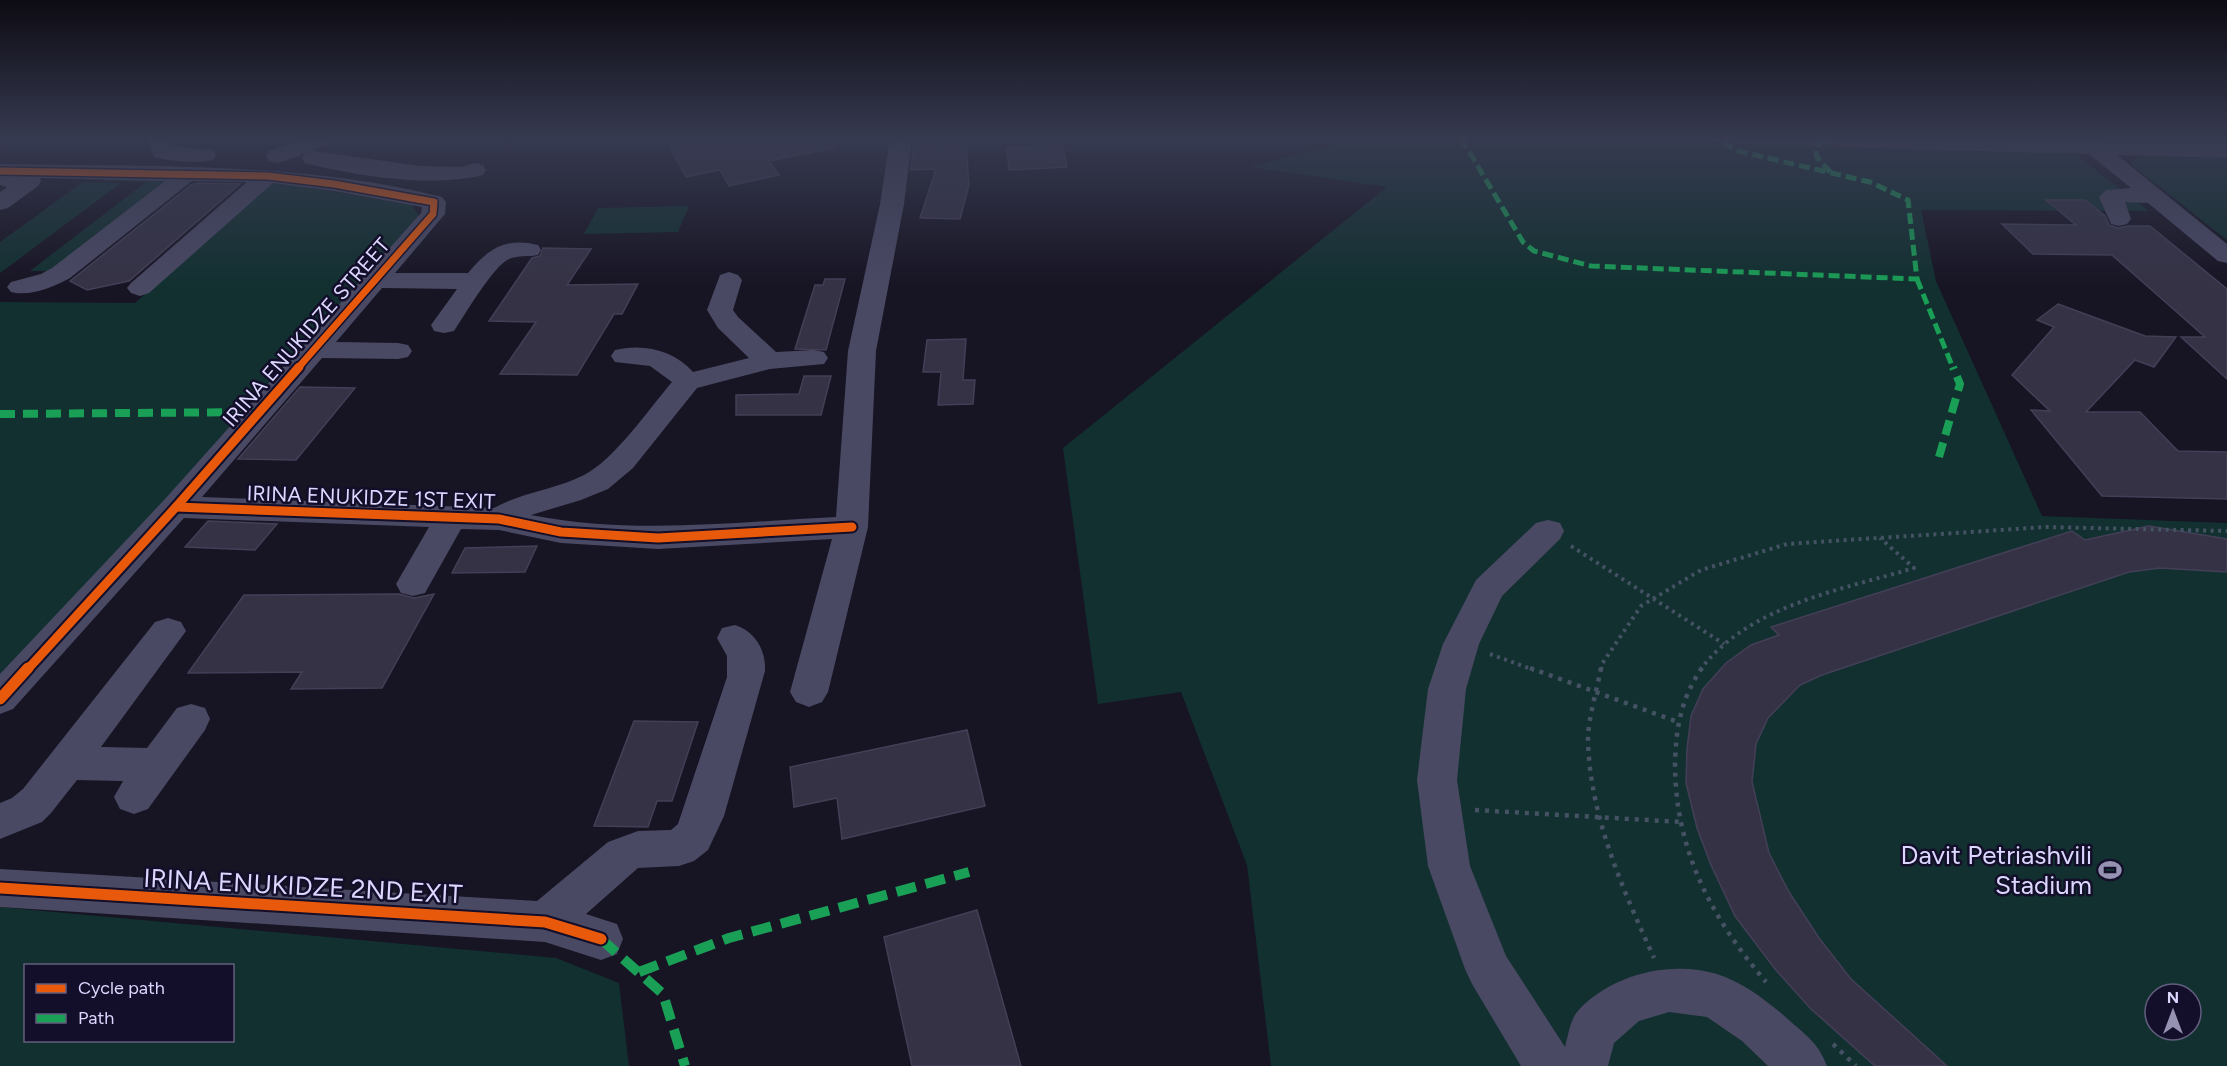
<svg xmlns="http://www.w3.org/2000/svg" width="2227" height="1066" font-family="Figtree,sans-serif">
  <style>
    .green { fill: #123030; fill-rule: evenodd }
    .building { fill: #353245; stroke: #433f57; stroke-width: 1.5 }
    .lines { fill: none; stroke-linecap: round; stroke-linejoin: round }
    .path-far1 { stroke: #445263; stroke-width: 4; stroke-dasharray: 3 4.5; stroke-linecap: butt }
    .path { stroke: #445263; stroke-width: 4.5; stroke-dasharray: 4 6; stroke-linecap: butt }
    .minor { fill: #4a4964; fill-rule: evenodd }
    .quiet-far2 { stroke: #1a9f57; stroke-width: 5; stroke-dasharray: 11 5; stroke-linecap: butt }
    .quiet-far1 { stroke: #1a9f57; stroke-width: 8; stroke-dasharray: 15 8; stroke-linecap: butt }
    .quiet { stroke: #1a9f57; stroke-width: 10; stroke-dasharray: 20 10; stroke-linecap: butt }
    .cycleway-far2-casing { stroke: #130e29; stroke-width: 10 }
    .cycleway-far1-casing { stroke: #130e29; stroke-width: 13 }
    .cycleway-casing { stroke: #130e29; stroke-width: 15 }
    .cycleway-far2 { stroke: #e8590c; stroke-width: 7 }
    .cycleway-far1 { stroke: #e8590c; stroke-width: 9 }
    .cycleway { stroke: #e8590c; stroke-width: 11 }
    .labels { text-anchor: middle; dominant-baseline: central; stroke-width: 5; stroke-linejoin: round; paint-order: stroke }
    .street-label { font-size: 21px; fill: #dbd7ff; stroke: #130e29 }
    .near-poi-label { font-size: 26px; fill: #dbd7ff; stroke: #130e29; text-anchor: end }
    .near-street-label { font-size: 26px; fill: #dbd7ff; stroke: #130e29 }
  </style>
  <rect width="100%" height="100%" fill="#171423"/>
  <g class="green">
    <path d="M1357,138H1662L2071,151L2149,211L1921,210L1936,281L2042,516L2227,523V1066H1271L1247,865L1181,692L1098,704L1063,448L1387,187L1251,167ZM2155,994H2191V1030H2155Z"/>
    <path d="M2101,138H2227V144L2117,141Z"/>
    <path d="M2140,156L2227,158V240L2133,166L2131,162Z"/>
    <path d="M111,173L181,174L58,271H30L146,182L102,181Z"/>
    <path d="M272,181L412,205L419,216L0,688V302L135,303Z"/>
    <path d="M83,182L121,183L0,273V242Z"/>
    <path d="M689,206L678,232L584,234L598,208Z"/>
    <path d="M0,907L556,958L619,983L629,1066H0ZM26,966H232V1040H26Z"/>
  </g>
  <g class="building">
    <path d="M665,138H835L836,147L769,161L779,175L729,186L720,170L686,177Z"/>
    <path d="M966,143L969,185L960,219L920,218L936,169L911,170L913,146Z"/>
    <path d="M1063,145L1067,167L1009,170L1007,148Z"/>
    <path d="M198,183L240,184L129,281L87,290L70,281L191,185Z"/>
    <path d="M2046,200H2085L2105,216L2109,225L2118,228L2128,226H2150L2227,289V379L2181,337H2205L2112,255L2033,254L2002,224L2076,225Z"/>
    <path d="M543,248L591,249L567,285L638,284L622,314H614L577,375L500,374L536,322L489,321L532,258L540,256Z"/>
    <path d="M825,279H845L826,350L795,349L815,285H823Z"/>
    <path d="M2058,304L2145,336L2176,337L2154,367L2135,360L2086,412H2140L2178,451L2227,452V499L2102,496L2031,410L2050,411L2012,375L2054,327L2037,320Z"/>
    <path d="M966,339L963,380H975L973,404L938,405L941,372H923L927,340Z"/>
    <path d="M804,376H831L821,415H736V395L799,394Z"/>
    <path d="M300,387L355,388L296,460L238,459Z"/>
    <path d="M208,521L277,524L255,550L185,547Z"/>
    <path d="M2149,526L2227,539V572L2160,568L2129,572L1822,675L1800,685L1768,718L1756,744L1752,782L1769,853L1789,892L1819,938L1851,979L1947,1066H1875L1811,1009L1775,969L1735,916L1711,865L1697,828L1686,783L1687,749L1691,716L1703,689L1726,663L1751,645L1779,635L1771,627L2072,531L2085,540Z"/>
    <path d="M537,546L525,572L452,573L465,548Z"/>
    <path d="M399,594L414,598L434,594L382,688L291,689L302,672L188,673L244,595Z"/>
    <path d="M634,721L698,722L672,801H657L648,827L594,826Z"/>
    <path d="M967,730L985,806L842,839L837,798L794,807L790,767Z"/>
    <path d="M977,910L1021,1066H912L884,937Z"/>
  </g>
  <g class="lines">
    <g class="path-far1">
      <path d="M1571,546L1724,644"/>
      <path d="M1490,654L1534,670"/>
      <path d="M1601,670L1602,664L1641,606L1701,570L1787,544L2046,527L2227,531"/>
      <path d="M1700,670C1749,605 1841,590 1914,568L1880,538"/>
    </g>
    <g class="path">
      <path d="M1530,668L1678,722"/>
      <path d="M1601,668C1597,690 1588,719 1588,740C1590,818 1623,889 1654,958"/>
      <path d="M1702,668C1681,698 1676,728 1675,763C1675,850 1711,917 1766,982"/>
      <path d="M1475,810L1682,822"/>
      <path d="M1833,1044L1856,1066"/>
    </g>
    <g class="minor">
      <path d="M0,138H13L10,143L0,145Z"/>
      <path d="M146,138H167L171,146L213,150L216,155L213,160C196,164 171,161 154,157Z"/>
      <path d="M305,138H334L331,143L285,161L277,163L269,161L266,156L269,151Z"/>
      <path d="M890,138H912L904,204L876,351L868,527L828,692L822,702L809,707L796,702L790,692L832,539L658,549L561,543L499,530L461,529L425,593L413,596L401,593L396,584L429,527L184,518L13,709L0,714V674L165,499L421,213L422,207L334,191L273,183L149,293L140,296L131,293L127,288L131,283L247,182L192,181L70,278C54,287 29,297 11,292L7,287L11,282L41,274L52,268L165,181L40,178L41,181L38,186L8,208L0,210V192L7,187L0,185V164C148,167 297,161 442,197L446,202L445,214L395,273H468C488,249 505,237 538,245L541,250L538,255C529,257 518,255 509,259C493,266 465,315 454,331L444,333L434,331L431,325L457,289L382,288L336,342L398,343L408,345L412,351L408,357L398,359L322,358L202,497L494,508C522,492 555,490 584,475C614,460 649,409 672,382L650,366L615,362L611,356L615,350C643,343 674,350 693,372L749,358L718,328L707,310L720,275L729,272L738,275L742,280L733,310L738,317L776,352L814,350L824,352L828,358L824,364L770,369L697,388L633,468L608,489L581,500L531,515C631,535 735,522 836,517L848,351L880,204Z"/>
      <path d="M1724,138H1962L2078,141L2080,138H2096L2100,141L2227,144V158L2117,155L2227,244V263L2218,261L2148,203L2125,202L2131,219L2127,224L2119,226L2111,224L2099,197L2106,190L2131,188L2089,154L1735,144L1727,143Z"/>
      <path d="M313,151L420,166L461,167L475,163L483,165L486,170L483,175C431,188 357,176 305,163L302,158L305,153Z"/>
      <path d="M1548,520L1560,523L1564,531L1560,539L1502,596L1479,644L1466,689L1457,780L1470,866L1506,956L1565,1047C1568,1036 1570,1021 1577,1012C1610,975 1669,960 1717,974C1743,982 1770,1003 1790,1021C1808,1037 1818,1043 1827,1066H1768L1742,1041L1707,1017L1669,1012L1639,1021L1614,1043L1608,1066H1521L1472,984L1465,969L1428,866L1417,780L1428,689L1443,644L1476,580L1536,523Z"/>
      <path d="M168,618L181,622L186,631L101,747L147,748L177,708L191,704L205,708L210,719L205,730L148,809L134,814L120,809L114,797L123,781L77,780L51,813L42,822L0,839V803L12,798L23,789L155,622Z"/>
      <path d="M735,625C755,631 766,650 765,671L724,816L708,850L694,861L679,866L638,868L586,914L617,924L623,939L617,954L601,960L545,942L0,907V869L537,901L608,842L638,831L671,830L678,824L727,677V656L717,638L722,628Z"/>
    </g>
    <g class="quiet-far2">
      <path d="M1461,138L1523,242L1534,251L1591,266L1917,279L1908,200L1870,182L1738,151L1714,138"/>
      <path d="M1825,140L1815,147L1817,157L1830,172"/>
      <path d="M1917,279L1953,368"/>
    </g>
    <g class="quiet-far1">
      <path d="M0,414L260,412"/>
      <path d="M1939,457L1960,384L1953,367"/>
    </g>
    <g class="quiet">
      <path d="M601,939L663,994L685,1066"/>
      <path d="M639,972L729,938L969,872"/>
    </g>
    <g class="cycleway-far2-casing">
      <path id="cycleway-far2" d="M0,171L268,176L334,184L434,202L433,214L298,368"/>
    </g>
    <g class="cycleway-far1-casing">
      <g id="cycleway-far1">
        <path d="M176,507L499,519L561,532L658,538L852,527"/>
        <path d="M27,670L176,507L299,367"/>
      </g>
    </g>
    <g class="cycleway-casing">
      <g id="cycleway">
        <path d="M0,699L28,668"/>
        <path d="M0,888L545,922L601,939"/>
      </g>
    </g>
    <use href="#cycleway-far2" class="cycleway-far2"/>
    <use href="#cycleway-far1" class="cycleway-far1"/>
    <use href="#cycleway" class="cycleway"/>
  </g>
  <linearGradient id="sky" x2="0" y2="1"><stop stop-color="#0d0b13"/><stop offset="0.48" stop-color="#363a50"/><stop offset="1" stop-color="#363a50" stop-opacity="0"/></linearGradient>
  <rect width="2227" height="287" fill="url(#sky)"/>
  <defs>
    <g id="stadium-bare" transform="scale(1.8)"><path d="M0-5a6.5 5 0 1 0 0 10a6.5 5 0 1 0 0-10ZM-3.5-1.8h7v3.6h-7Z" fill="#9693b2" stroke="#130e29" stroke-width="2.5" paint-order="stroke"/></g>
  </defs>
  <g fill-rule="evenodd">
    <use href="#stadium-bare" x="2110" y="870"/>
  </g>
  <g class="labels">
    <g class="street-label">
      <text transform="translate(306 332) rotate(-49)">IRINA ENUKIDZE STREET</text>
      <text transform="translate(371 497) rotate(2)">IRINA ENUKIDZE 1ST EXIT</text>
    </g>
    <g class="near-poi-label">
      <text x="2092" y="855">Davit Petriashvili<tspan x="2092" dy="30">Stadium</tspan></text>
    </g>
    <g class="near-street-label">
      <text transform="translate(303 886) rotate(3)">IRINA ENUKIDZE 2ND EXIT</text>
    </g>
  </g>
  <rect x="24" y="964" width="210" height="78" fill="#130e29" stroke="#635e7f" stroke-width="1.5"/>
  <rect x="36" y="984" width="30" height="9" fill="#e8590c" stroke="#635e7f" stroke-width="1.5"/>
  <text x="78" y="994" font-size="18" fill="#dbd7ff">Cycle path</text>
  <rect x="36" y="1014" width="30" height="9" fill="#1a9f57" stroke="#635e7f" stroke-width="1.5"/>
  <text x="78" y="1024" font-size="18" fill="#dbd7ff">Path</text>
  <g transform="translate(2173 1012)"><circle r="28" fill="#130e29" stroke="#635e7f" stroke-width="1.5"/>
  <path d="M0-4.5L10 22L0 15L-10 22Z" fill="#9693b2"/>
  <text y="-9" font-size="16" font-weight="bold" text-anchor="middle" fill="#dbd7ff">N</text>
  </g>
</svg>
